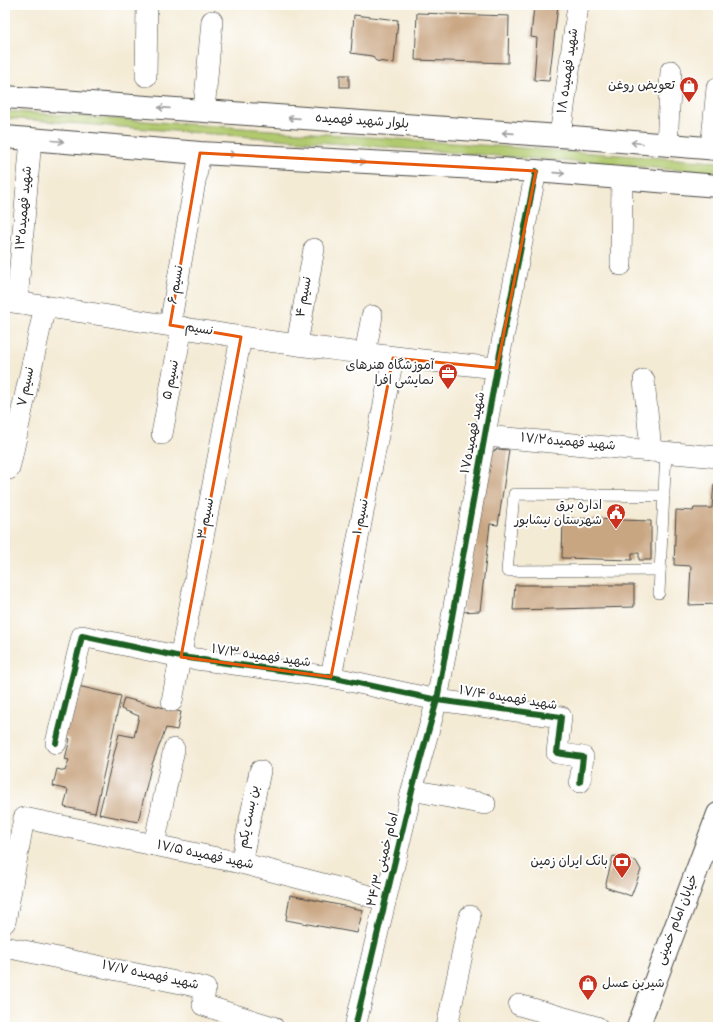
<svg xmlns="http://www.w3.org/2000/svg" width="723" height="1032" font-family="Dekko,'Playpen Sans Arabic',sans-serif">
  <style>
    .green { fill: #b1c96e; stroke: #6e7a4c }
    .building { fill: #c9a682 }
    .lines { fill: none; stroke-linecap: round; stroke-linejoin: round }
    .service-casing { stroke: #494844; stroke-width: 12 }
    .minor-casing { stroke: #494844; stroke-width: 22 }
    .primary-casing { stroke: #494844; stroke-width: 24 }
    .service { stroke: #fff; stroke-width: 11 }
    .minor { stroke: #fff; stroke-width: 21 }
    .primary { stroke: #fff; stroke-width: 22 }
    .cycleway-casing { stroke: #fff; stroke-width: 8 }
    .cycleway { stroke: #1b5e20; stroke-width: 6 }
    .oneway { stroke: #a0a0a0 }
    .marked { fill: none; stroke: #e8590c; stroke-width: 3; stroke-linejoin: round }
    .labels { text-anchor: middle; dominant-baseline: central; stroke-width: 4; stroke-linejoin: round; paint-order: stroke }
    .street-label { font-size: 13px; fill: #2b2b2b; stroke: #fff }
    .poi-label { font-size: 13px; fill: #2b2b2b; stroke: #fff; text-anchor: end }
  </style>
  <rect width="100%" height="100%" fill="#fff"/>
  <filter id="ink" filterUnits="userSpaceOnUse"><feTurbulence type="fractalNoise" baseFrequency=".025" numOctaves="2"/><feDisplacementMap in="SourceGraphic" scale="8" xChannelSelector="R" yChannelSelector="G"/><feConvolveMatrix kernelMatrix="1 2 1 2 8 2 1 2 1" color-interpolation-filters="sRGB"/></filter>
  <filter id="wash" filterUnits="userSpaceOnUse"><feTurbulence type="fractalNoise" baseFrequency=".012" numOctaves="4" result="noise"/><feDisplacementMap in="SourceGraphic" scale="16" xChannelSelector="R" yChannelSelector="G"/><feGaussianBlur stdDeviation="0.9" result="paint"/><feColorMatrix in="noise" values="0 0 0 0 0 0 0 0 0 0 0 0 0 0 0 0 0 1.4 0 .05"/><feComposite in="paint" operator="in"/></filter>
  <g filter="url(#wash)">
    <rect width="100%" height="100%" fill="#f4ebd5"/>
    <path class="green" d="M5,111L718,162V173L5,118Z"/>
    <g id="blocks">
      <g class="building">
        <path d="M534,5H558L549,81L534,80L537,38L531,37Z"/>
        <path d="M417,13L509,16L508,63L415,60Z"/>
        <path d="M354,15L398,20L394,63L376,61L372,56L351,53Z"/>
        <rect x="340" y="75" width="9" height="12"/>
        <path d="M497,449L509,450L498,525L490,524L480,611L462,612L488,455Z"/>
        <path d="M714,484H718V604L689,605L691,566L674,565L676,510L693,511L694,508H712Z"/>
        <path d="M563,518L651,521V560H639V553H632V560L562,558Z"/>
        <path d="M515,585H634V607L513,610Z"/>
        <path d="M78,686L121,696L95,813L64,807L68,790L53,786L57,769L65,771L69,760L65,759L70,739L62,737Z"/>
        <path d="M124,698L181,712L177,730L166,728L151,767L138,822L99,814L119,734L134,737L139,716L121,709Z"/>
        <path d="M613,856L636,861L641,870L631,896L605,887Z"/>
        <path d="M290,895L363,910L357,933L286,920Z"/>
      </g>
    </g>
  </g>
  <g filter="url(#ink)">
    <use href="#blocks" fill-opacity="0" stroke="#494844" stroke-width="1"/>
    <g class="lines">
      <g class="service-casing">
        <g id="service">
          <path d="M660,570L507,571L514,494L664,496"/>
          <path d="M659,593L666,452"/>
        </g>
      </g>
      <g class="minor-casing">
        <g id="minor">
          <path d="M146,76L147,5"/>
          <path d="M204,111L212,21"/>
          <path d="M560,136L578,5"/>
          <path d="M667,145L671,71"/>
          <path d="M711,149L717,88"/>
          <path d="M621,265L622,178"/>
          <path d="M5,301C84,311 163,325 242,337C326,350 412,359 497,368"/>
          <path d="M17,302L31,139"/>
          <path d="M170,325L200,153"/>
          <path d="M297,344L314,249"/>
          <path d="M365,354L372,316"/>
          <path d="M644,380L651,451"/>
          <path d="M162,434L182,327"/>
          <path d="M485,436L718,457"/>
          <path d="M9,469L45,306"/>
          <path d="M331,677L393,358"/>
          <path d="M172,701L241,337"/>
          <path d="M56,743L82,636L181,657L331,677L437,700L561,717L557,753L583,757L580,782"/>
          <path d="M412,790L485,804"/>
          <path d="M154,845L174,749"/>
          <path d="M241,863L260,771"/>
          <path d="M5,922L24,818L241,863L385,900"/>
          <path d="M5,947L205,988L203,1005L273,1027"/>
          <path d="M519,1005L597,1027"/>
          <path d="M355,1027L412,790L437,700L497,368L536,171"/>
          <path d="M447,1027L470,916"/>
        </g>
      </g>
      <g class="primary-casing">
        <g id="primary">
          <path d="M5,97L560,136L718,149"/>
          <path d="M5,137L200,153L536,171L718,186"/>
          <path d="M638,1027L718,814"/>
        </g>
      </g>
      <use href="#service" class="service"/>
      <use href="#minor" class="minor"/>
      <use href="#primary" class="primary"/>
      <g class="cycleway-casing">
        <g id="cycleway">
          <path d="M56,743L82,636L181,657L331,677L437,700L561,717L557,753L583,757L580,782"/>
          <path d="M355,1027L412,790L437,700L497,368L536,171"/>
        </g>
      </g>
      <use href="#cycleway" class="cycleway"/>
    </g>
    <defs><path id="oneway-shaft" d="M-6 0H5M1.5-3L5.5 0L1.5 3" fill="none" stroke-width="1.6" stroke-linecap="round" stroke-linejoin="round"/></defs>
    <g class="oneway">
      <use href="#oneway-shaft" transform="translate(164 108) rotate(-176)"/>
      <use href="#oneway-shaft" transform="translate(294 118) rotate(-176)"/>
      <use href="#oneway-shaft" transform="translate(508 133) rotate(-176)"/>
      <use href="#oneway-shaft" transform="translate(58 141) rotate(5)"/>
      <use href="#oneway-shaft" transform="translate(637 143) rotate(-175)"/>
      <use href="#oneway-shaft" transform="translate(229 154) rotate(3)"/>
      <use href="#oneway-shaft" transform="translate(359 162) rotate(3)"/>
      <use href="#oneway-shaft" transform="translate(559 173) rotate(4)"/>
    </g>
  </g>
  <path class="marked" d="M200,153L536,171L497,368L393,358L331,677L181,657L241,337L170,325Z"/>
  <defs>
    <g id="shop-pin" transform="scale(1)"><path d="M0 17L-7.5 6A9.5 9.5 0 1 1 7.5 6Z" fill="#c8321e" stroke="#fff"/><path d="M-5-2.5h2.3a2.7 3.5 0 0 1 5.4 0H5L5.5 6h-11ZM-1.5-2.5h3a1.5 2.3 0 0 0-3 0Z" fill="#fff"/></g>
    <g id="office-pin" transform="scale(1)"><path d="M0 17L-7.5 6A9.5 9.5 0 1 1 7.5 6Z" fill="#c8321e" stroke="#fff"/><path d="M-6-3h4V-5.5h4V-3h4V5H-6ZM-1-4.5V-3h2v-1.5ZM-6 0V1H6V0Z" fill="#fff"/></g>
    <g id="civic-pin" transform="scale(1)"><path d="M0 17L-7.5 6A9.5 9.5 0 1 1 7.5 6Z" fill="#c8321e" stroke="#fff"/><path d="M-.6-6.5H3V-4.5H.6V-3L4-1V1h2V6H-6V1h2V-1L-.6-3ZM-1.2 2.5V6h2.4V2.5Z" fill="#fff"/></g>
    <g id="bank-pin" transform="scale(1)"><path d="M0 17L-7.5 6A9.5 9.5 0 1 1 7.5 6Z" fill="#c8321e" stroke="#fff"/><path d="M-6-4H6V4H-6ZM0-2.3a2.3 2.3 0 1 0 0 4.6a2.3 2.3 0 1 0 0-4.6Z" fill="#fff"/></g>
  </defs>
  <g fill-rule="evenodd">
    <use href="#shop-pin" x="689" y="86"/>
    <use href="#office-pin" x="448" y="373"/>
    <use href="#civic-pin" x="616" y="513"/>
    <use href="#bank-pin" x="622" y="862"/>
    <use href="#shop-pin" x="588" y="984"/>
  </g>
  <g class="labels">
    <g class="street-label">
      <text transform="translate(569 71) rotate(-82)">شهید فهمیده ۱۸</text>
      <text transform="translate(362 122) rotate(4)">بلوار شهید فهمیده</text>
      <text transform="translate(25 208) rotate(-85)">شهید فهمیده۱۳</text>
      <text transform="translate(177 285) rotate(-80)">نسیم ۶</text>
      <text transform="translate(305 297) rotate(-80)">نسیم ۴</text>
      <text transform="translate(199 330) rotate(9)">نسیم</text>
      <text transform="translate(172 380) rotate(-79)">نسیم ۵</text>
      <text transform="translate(27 387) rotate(-78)">نسیم ۷</text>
      <text transform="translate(474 433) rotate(-79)">شهید فهمیده۱۷</text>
      <text transform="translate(568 443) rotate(5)">شهید فهمیده۱۷/۲</text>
      <text transform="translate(362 517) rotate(-79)">نسیم ۱</text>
      <text transform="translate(207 519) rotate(-79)">نسیم ۳</text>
      <text transform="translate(261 657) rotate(8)">شهید فهمیده ۱۷/۳</text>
      <text transform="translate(508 699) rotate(9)">شهید فهمیده ۱۷/۴</text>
      <text transform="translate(250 817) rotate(-79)">بن بست یکم</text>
      <text transform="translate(205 856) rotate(12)">شهید فهمیده ۱۷/۵</text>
      <text transform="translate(384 860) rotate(-76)">امام خمینی ۲۴/۳</text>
      <text transform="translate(678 920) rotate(-69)">خیابان امام خمینی</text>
      <text transform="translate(150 976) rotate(12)">شهید فهمیده ۱۷/۷</text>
    </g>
    <g class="poi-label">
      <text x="675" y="86">تعویض روغن</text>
      <text x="434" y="366">آموزشگاه هنرهای<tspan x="434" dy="15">نمایشی افرا</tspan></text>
      <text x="602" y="506">اداره برق<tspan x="602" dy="15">شهرستان نیشابور</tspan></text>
      <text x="608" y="862">بانک ایران زمین</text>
      <text x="602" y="984" text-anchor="start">شیرین عسل</text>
    </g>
  </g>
  <rect width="723" height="1032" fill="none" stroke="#fff" stroke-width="20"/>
</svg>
